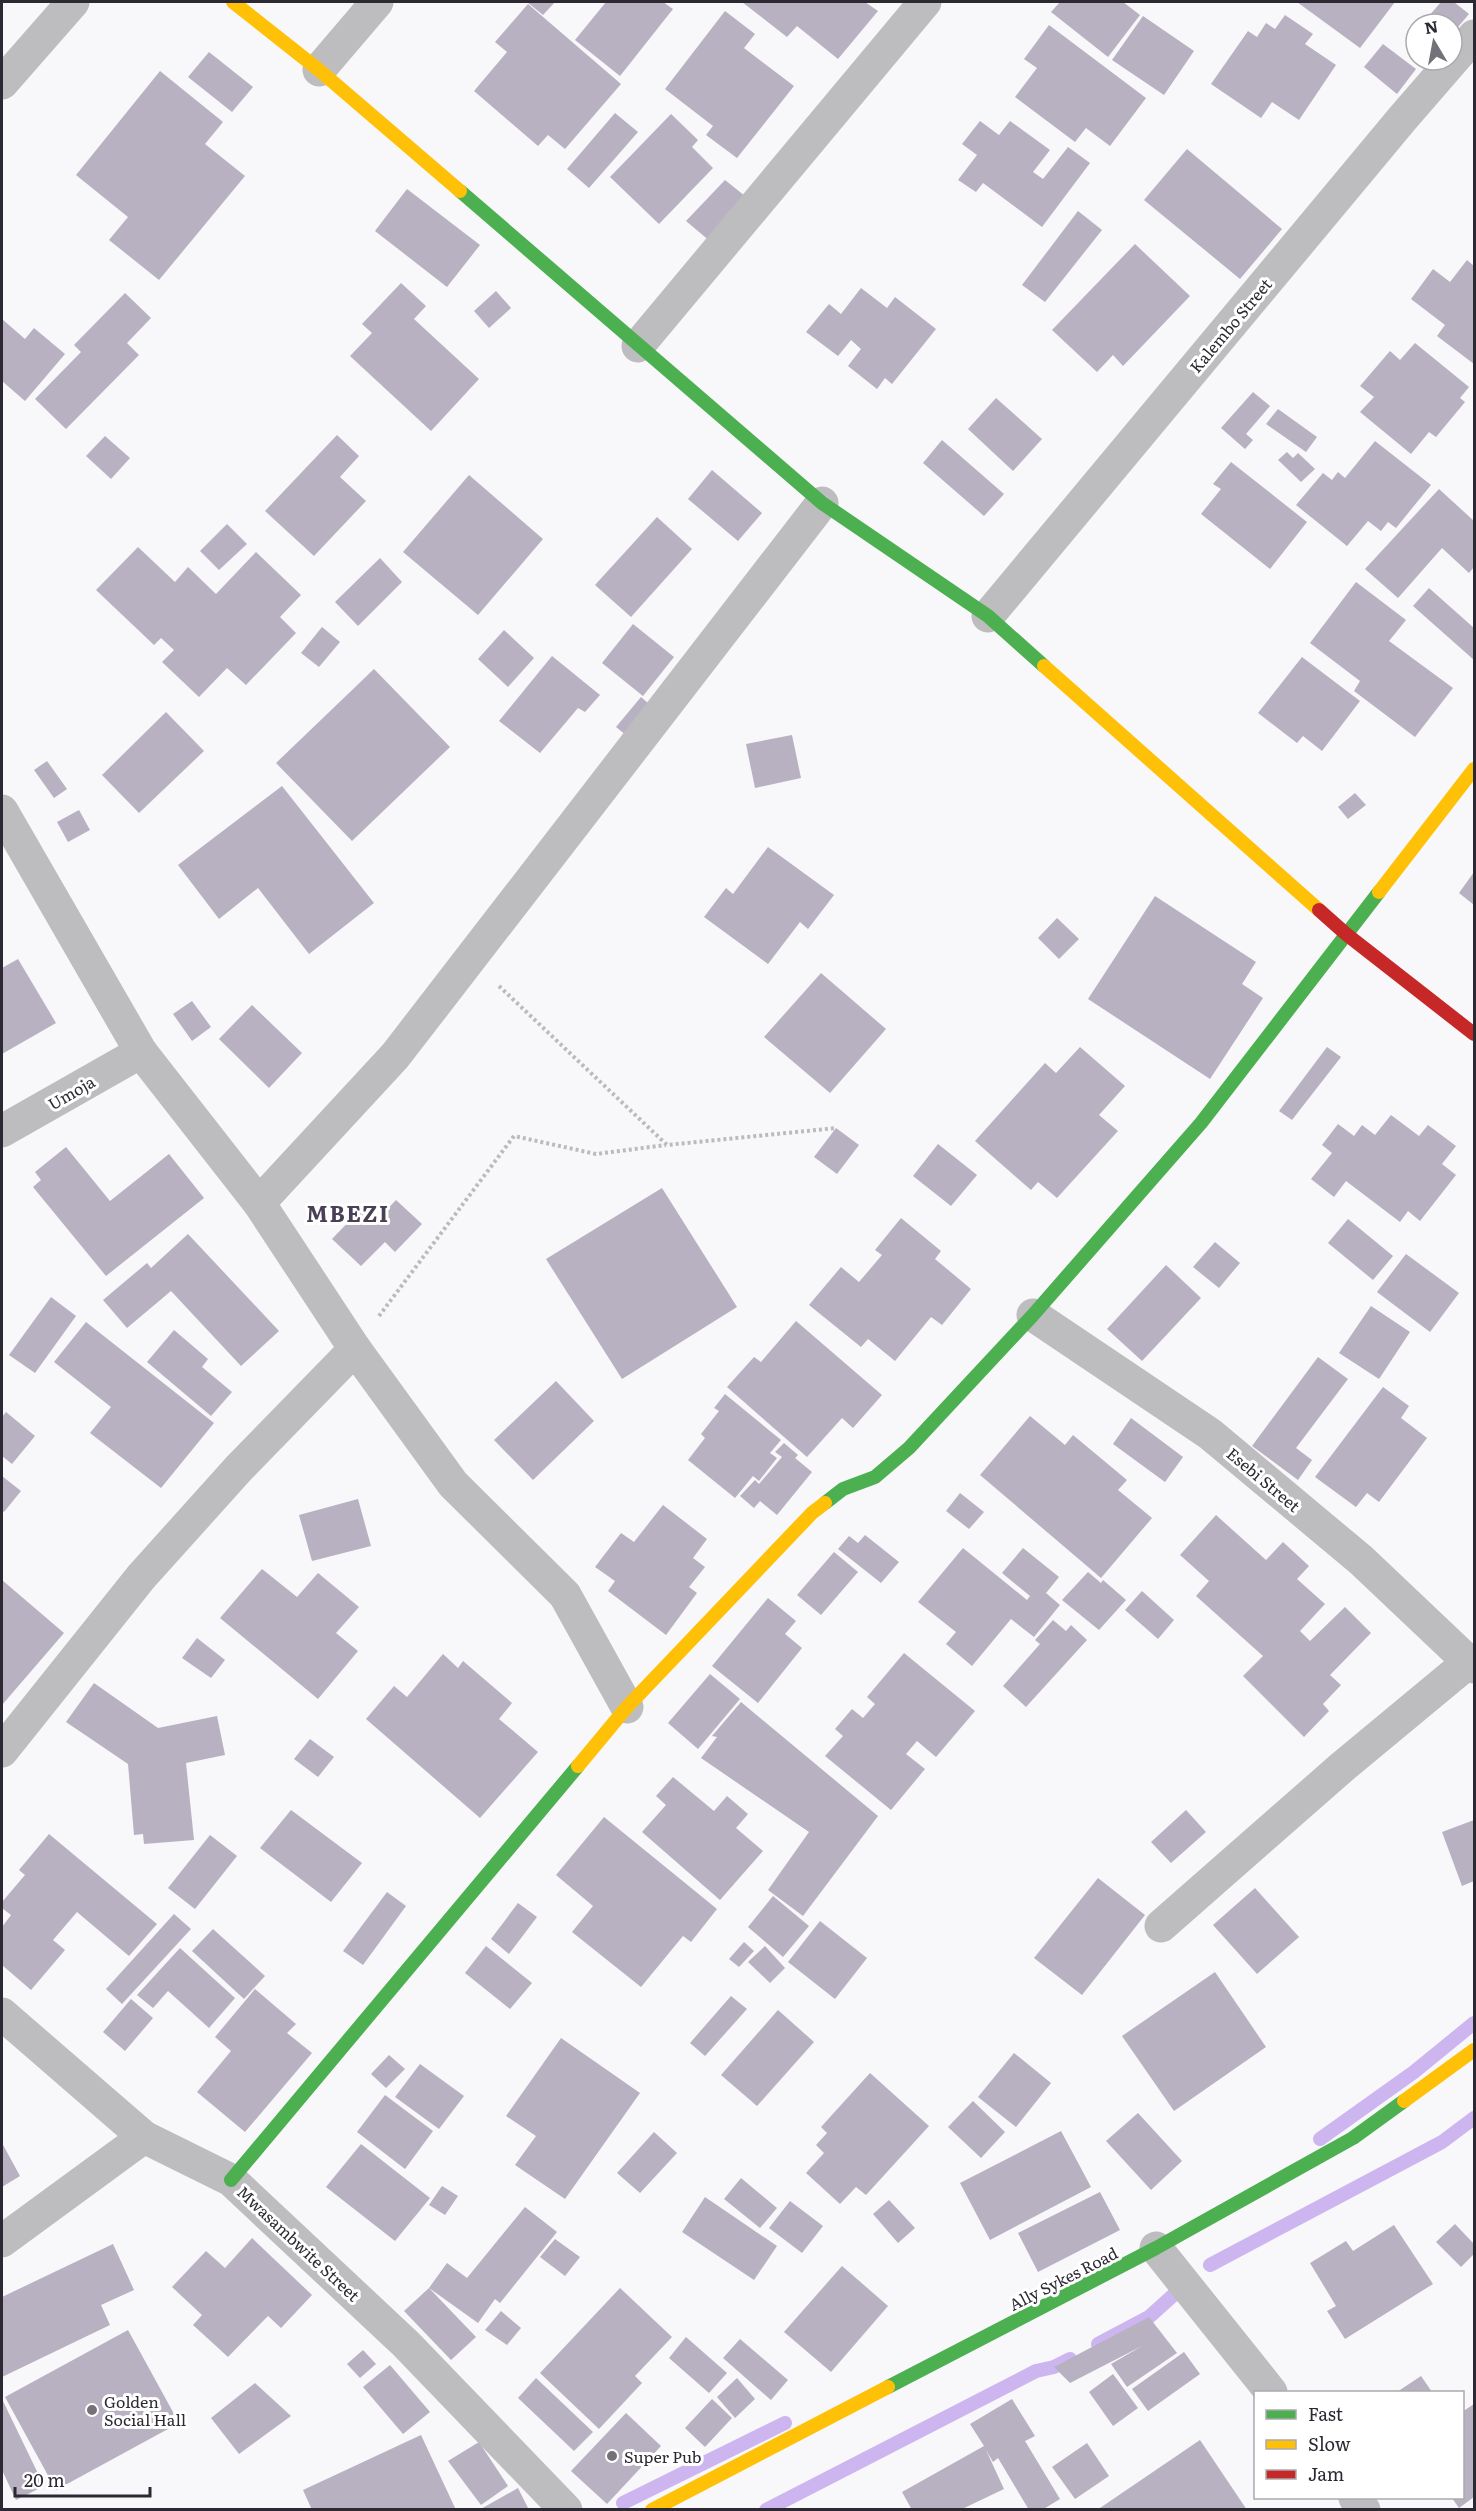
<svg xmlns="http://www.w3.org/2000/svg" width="1476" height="2511" font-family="Literata,serif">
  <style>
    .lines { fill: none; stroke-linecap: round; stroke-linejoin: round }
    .stream { stroke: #cdb5f0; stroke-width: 14 }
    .building { fill: #b8b1c1 }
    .path { stroke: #bcbabe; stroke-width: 4; stroke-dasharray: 3 3; stroke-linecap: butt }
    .street { stroke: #bdbcbf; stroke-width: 33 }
    .fast { stroke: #4caf50; stroke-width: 14 }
    .slow { stroke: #ffc107; stroke-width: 14 }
    .jam { stroke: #c62828; stroke-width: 14 }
    .poi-dot { fill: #747179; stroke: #fff; stroke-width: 2 }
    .labels { text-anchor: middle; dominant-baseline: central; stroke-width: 6; stroke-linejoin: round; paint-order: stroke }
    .street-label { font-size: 16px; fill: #2d2933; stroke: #fff }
    .poi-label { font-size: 16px; fill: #2d2933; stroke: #fff; text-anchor: start }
    .district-label { font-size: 22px; font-weight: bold; letter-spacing: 1.5px; fill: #494056; stroke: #fff }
  </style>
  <rect width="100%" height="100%" fill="#f8f7fa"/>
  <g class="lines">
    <g class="stream">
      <path d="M1320,2139L1414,2072L1474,2023"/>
      <path d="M1210,2265L1442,2142L1474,2118"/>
      <path d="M1098,2344L1149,2317L1179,2290"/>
      <path d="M623,2503L785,2423"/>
      <path d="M766,2510L1036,2371L1054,2367L1070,2359"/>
    </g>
  </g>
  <g class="building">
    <path d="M527,2H555L543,15Z"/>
    <path d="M606,2H663L673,9L620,76L575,40Z"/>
    <path d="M742,2H865L878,11L838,59L797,26L787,37Z"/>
    <path d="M1060,2H1123L1140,15L1108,57L1051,12Z"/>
    <path d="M1297,2H1395L1360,48Z"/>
    <path d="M1441,2H1454L1469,14L1452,34V24H1422Z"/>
    <path d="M528,4L621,84L565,149L548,135L538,146L474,91L507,52L495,42Z"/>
    <path d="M725,11L755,34L744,48L794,86L737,158L706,135L713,126L665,89Z"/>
    <path d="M1285,15L1313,34L1305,44L1336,65L1299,120L1272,102L1261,118L1211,84L1248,31L1257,37L1266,23L1275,29Z"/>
    <path d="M1143,16L1194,51L1164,95L1112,60Z"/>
    <path d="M1049,25L1146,98L1110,146L1086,128L1075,142L1015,97L1037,68L1024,59Z"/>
    <path d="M1383,44L1416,69L1397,94L1364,67Z"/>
    <path d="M209,52L253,87L232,112L188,77Z"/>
    <path d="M160,71L223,122L205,144L245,176L159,280L109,240L128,217L76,175Z"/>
    <path d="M615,113L638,132L589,188L567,169Z"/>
    <path d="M671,114L698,140L692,147L713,168L659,224L610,177Z"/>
    <path d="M980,121L999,135L1010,121L1050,150L1033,172L1043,179L1068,147L1090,163L1042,227L983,183L976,192L958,180L977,155L962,144Z"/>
    <path d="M1187,149L1282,229L1240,279L1144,200Z"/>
    <path d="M725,180L750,200L711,242L686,221Z"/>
    <path d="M407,189L480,245L447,287L375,231Z"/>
    <path d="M1078,211L1102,230L1045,302L1022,285Z"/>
    <path d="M1135,244L1190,296L1123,366L1113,355L1097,372L1052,330Z"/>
    <path d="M1467,260L1474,266V364L1437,336L1445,325L1411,299L1433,269L1450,282Z"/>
    <path d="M401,283L426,306L414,319L479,379L431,431L350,356L372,333L362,324Z"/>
    <path d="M861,288L887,308L895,297L936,329L892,384L885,378L877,389L848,366L861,349L851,340L838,356L806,332L829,304L841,314Z"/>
    <path d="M496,291L511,308L489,328L474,311Z"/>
    <path d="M125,293L151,318L127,343L139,355L66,429L35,399L81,352L74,345Z"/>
    <path d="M2,319L25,339L34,328L65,354L25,401L2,381Z"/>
    <path d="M1415,343L1469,387L1460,398L1465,402L1436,437L1429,432L1411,454L1360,412L1374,397L1360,386L1390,351L1400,360Z"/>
    <path d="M1253,392L1270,406L1246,434L1253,440L1245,449L1221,428Z"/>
    <path d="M996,398L1042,439L1013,471L968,429Z"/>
    <path d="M1278,409L1317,437L1306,452L1266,424Z"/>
    <path d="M337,435L359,456L340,477L366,501L314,556L265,511Z"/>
    <path d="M105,436L130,458L111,479L86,456Z"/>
    <path d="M942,440L1004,494L984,516L923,463Z"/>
    <path d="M1375,441L1431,485L1396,528L1388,522L1381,531L1368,521L1347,546L1296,505L1323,473L1332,480L1338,472L1345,478Z"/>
    <path d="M1287,452L1293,458L1298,453L1315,469L1301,482L1278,460Z"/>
    <path d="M1231,462L1307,522L1270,569L1201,514L1221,489L1213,484Z"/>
    <path d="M712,470L762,513L738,541L688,499Z"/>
    <path d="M469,475L543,539L478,615L403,552Z"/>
    <path d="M1439,489L1474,521V567L1469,573L1442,548L1398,598L1365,569Z"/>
    <path d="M657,517L692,549L631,617L595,585Z"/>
    <path d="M227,524L247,544L219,570L200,551Z"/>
    <path d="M138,547L175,582L188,567L216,594L256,552L301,595L280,617L296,633L246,685L227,668L199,697L162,662L174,650L161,638L154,645L96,590Z"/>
    <path d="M380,558L402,582L358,626L335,602Z"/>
    <path d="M1356,582L1406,620L1389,641L1453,688L1415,737L1354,691L1360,681L1310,643Z"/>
    <path d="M1429,588L1474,628V660L1413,606Z"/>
    <path d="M633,624L674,657L643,696L602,663Z"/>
    <path d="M322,627L340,642L319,667L301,653Z"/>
    <path d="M504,630L534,658L508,687L478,659Z"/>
    <path d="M552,656L600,695L585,712L578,708L540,753L499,721Z"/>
    <path d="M1302,657L1360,701L1322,751L1303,736L1297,743L1258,713Z"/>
    <path d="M374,669L450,747L352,841L276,763Z"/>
    <path d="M641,697L656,710L631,739L616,727Z"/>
    <path d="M166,712L204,751L139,813L102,775Z"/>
    <path d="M792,735L801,778L755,788L746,744Z"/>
    <path d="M47,761L67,789L54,798L34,770Z"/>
    <path d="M282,786L374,903L309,954L258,888L219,919L178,865Z"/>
    <path d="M1355,793L1366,805L1348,819L1338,807Z"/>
    <path d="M79,810L90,830L68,842L57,822Z"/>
    <path d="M768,847L834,895L808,929L800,922L768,964L704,917L726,888L733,894Z"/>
    <path d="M1474,872V905L1459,893Z"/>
    <path d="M1155,896L1256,962L1242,984L1263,998L1210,1079L1088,999Z"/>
    <path d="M1057,918L1079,939L1059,959L1038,938Z"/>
    <path d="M18,959L56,1023L2,1054V968Z"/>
    <path d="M821,973L886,1029L830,1093L764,1037Z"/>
    <path d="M192,1001L211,1027L192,1041L173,1014Z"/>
    <path d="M252,1005L302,1053L269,1088L219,1039Z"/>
    <path d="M1080,1047L1125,1086L1099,1115L1118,1131L1057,1198L1038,1182L1031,1190L975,1141L1045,1063L1056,1073Z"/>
    <path d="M1327,1047L1341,1057L1292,1120L1279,1111Z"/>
    <path d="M1391,1115L1419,1136L1428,1125L1456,1146L1442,1164L1456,1175L1420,1221L1408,1211L1400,1222L1346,1181L1334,1197L1311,1179L1332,1153L1322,1145L1338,1124L1354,1136L1362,1125L1375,1135Z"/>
    <path d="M836,1128L859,1145L837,1174L814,1157Z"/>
    <path d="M938,1144L977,1175L951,1206L913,1176Z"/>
    <path d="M66,1147L110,1201L169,1154L204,1198L106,1276L33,1187L41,1180L35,1172Z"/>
    <path d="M662,1188L737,1307L622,1379L546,1259Z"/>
    <path d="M396,1200L422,1224L395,1252L385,1242L361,1266L332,1239L362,1208L376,1221Z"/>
    <path d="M901,1218L941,1251L935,1259L971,1289L942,1325L931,1317L895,1361L868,1339L861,1347L809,1305L841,1267L859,1282L882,1255L875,1250Z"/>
    <path d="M1348,1219L1393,1256L1373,1280L1328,1243Z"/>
    <path d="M188,1234L279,1331L241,1366L171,1291L127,1328L103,1300L147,1263L151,1268Z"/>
    <path d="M1215,1242L1240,1263L1219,1288L1193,1267Z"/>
    <path d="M1406,1254L1459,1293L1430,1332L1377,1292Z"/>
    <path d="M1166,1265L1201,1298L1142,1361L1107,1329Z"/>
    <path d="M51,1297L76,1316L35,1373L9,1355Z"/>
    <path d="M1371,1306L1410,1332L1379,1379L1339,1353Z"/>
    <path d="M796,1321L882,1395L853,1428L842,1418L807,1457L727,1387L754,1357L761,1362Z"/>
    <path d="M86,1322L214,1423L161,1488L90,1433L111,1407L54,1362Z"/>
    <path d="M174,1330L208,1359L202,1367L232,1392L211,1416L147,1362Z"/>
    <path d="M1318,1357L1348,1379L1296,1448L1312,1460L1298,1480L1252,1446Z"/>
    <path d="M556,1381L594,1421L533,1480L494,1440Z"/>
    <path d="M1383,1387L1409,1406L1401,1418L1427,1438L1379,1502L1367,1493L1356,1507L1315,1477Z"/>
    <path d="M725,1394L781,1440L770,1453L777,1458L759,1481L753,1476L735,1498L688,1460L705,1438L701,1434L719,1411L714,1408Z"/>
    <path d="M6,1412L35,1436L12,1464L2,1456V1417Z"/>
    <path d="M1030,1416L1065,1445L1073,1435L1127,1480L1118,1490L1152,1518L1101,1578L980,1475Z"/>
    <path d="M1131,1418L1183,1457L1165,1482L1113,1444Z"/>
    <path d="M784,1443L798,1455L795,1458L812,1472L777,1515L760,1501L754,1508L740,1496L755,1480L759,1484L782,1457L775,1452Z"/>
    <path d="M2,1476L21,1491L4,1512L2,1510Z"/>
    <path d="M960,1493L984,1512L969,1529L946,1511Z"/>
    <path d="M358,1499L371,1546L312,1561L299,1515Z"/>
    <path d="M663,1505L707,1539L693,1558L705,1567L689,1587L697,1593L666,1635L608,1591L615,1581L595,1567L621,1533L634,1542Z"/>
    <path d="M1216,1515L1266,1560L1283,1542L1309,1566L1297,1579L1325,1604L1300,1631L1310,1641L1345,1607L1371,1633L1330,1675L1341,1685L1323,1704L1329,1711L1304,1737L1243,1676L1263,1656L1196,1596L1209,1581L1180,1555Z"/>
    <path d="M865,1535L899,1562L881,1583L838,1549L849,1536L858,1543Z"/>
    <path d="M963,1548L1027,1600L1030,1596L1002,1573L1023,1548L1059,1577L1046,1593L1060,1605L1034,1637L1011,1619L972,1666L946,1644L956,1632L918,1602Z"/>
    <path d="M834,1552L858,1572L821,1615L797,1595Z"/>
    <path d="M262,1569L297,1597L318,1573L359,1607L336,1633L358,1651L318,1699L220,1618Z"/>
    <path d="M1088,1572L1101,1583L1103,1580L1126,1600L1099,1630L1062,1600Z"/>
    <path d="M2,1580L64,1633L2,1705Z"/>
    <path d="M1142,1591L1174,1620L1158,1639L1125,1610Z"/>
    <path d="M768,1598L796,1621L785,1634L802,1648L758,1703L712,1666Z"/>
    <path d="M1053,1620L1066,1631L1071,1625L1087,1640L1026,1707L1003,1686L1040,1644L1035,1640Z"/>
    <path d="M197,1638L225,1660L211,1678L182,1658Z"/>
    <path d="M904,1653L975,1711L936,1757L917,1741L906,1754L925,1769L891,1810L825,1756L843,1736L835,1729L852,1709L863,1718L875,1704L867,1697Z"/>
    <path d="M443,1654L458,1668L463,1661L512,1703L499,1719L538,1752L480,1818L366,1719L394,1686L407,1697Z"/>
    <path d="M710,1674L740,1699L698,1749L668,1723Z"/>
    <path d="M94,1683L158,1728L217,1716L225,1755L186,1763L194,1840L144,1844L143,1834L134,1835L128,1764L66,1722Z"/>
    <path d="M741,1702L878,1816L803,1916L768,1890L809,1832L701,1758L717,1737L712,1736Z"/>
    <path d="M310,1739L334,1757L318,1777L294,1759Z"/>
    <path d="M673,1777L714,1811L727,1796L748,1814L736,1828L763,1851L720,1900L642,1832L666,1805L656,1796Z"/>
    <path d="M291,1810L362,1863L331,1902L260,1848Z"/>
    <path d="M1186,1810L1206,1832L1171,1863L1151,1842Z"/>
    <path d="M604,1817L717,1909L691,1942L683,1936L641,1987L572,1932L593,1906L556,1875Z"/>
    <path d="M1474,1820V1881L1462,1886L1442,1832Z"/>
    <path d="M49,1834L157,1924L129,1956L77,1912L53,1940L65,1950L31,1990L2,1965V1927L11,1915L2,1908V1902L25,1875L19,1870Z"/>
    <path d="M210,1835L237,1856L195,1909L168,1888Z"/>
    <path d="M1098,1878L1145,1915L1082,1995L1034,1958Z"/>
    <path d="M1255,1888L1299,1937L1257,1974L1213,1925Z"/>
    <path d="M387,1892L406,1906L363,1965L343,1951Z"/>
    <path d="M773,1896L809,1926L783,1957L748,1927Z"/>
    <path d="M518,1903L537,1917L509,1954L491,1939Z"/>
    <path d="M174,1914L191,1929L122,2004L106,1989Z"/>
    <path d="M820,1921L867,1958L835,1999L788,1962Z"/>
    <path d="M213,1929L265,1976L244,1999L192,1951Z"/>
    <path d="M744,1942L754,1951L739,1967L729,1959Z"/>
    <path d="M486,1946L532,1983L510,2009L465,1973Z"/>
    <path d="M765,1946L785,1968L770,1983L748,1962Z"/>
    <path d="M180,1948L235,1998L209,2028L168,1991L153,2008L137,1995Z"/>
    <path d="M1215,1972L1266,2047L1174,2111L1122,2036Z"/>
    <path d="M255,1989L296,2024L287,2033L312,2053L245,2132L197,2092L231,2051L215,2037Z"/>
    <path d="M731,1996L747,2009L705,2056L690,2043Z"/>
    <path d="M131,1999L153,2018L125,2051L103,2032Z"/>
    <path d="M778,2010L814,2042L757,2106L721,2075Z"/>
    <path d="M561,2038L640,2093L565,2199L515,2165L536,2136L506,2116Z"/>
    <path d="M1014,2053L1051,2083L1016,2127L978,2097Z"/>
    <path d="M389,2055L405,2069L386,2088L371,2074Z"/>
    <path d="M420,2064L464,2096L439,2129L395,2097Z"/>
    <path d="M870,2073L929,2126L866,2195L856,2187L840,2204L806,2173L824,2153L816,2145L827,2133L821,2127Z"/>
    <path d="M385,2095L433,2131L405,2169L357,2132Z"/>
    <path d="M973,2101L1005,2132L981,2158L948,2127Z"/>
    <path d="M1138,2113L1182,2161L1151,2190L1106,2141Z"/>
    <path d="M1061,2131L1091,2187L990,2240L960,2183Z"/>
    <path d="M654,2132L677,2153L640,2193L617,2173Z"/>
    <path d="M2,2143L20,2176L2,2187Z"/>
    <path d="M361,2144L430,2198L395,2241L326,2187Z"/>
    <path d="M741,2178L777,2208L760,2228L724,2199Z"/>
    <path d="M442,2186L458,2196L445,2215L429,2205Z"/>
    <path d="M1100,2192L1120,2230L1038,2272L1018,2233Z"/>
    <path d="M705,2197L777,2246L754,2280L682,2232Z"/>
    <path d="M889,2200L915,2228L898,2243L873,2214Z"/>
    <path d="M790,2201L823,2226L802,2253L769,2228Z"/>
    <path d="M525,2207L557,2232L500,2303L495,2299L478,2323L429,2288L476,2337L451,2360L404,2311L429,2288L447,2263L467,2278Z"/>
    <path d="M1455,2224L1474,2244V2254L1461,2267L1436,2242Z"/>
    <path d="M1394,2225L1433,2284L1345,2339L1327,2311L1336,2306L1310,2263L1346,2241L1353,2251Z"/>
    <path d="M252,2238L312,2295L281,2328L268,2316L228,2357L193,2325L202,2315L172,2287L206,2251L225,2268Z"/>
    <path d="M555,2239L580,2257L565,2276L540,2257Z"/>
    <path d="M113,2244L134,2290L101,2305L110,2325L2,2377V2297Z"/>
    <path d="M842,2266L888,2306L831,2372L784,2332Z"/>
    <path d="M620,2288L672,2337L635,2376L642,2383L599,2429L540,2373Z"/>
    <path d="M501,2311L521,2328L507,2345L485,2330Z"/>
    <path d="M1149,2317L1177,2353L1127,2387L1111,2364L1142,2346L1070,2383L1054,2367Z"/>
    <path d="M128,2330L179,2423L56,2490L5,2397Z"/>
    <path d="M686,2337L727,2373L709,2393L669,2358Z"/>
    <path d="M740,2339L788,2380L771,2400L723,2358Z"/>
    <path d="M363,2350L376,2364L360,2378L347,2364Z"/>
    <path d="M1184,2352L1200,2374L1148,2411L1132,2389Z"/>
    <path d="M390,2365L430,2412L403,2434L363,2387Z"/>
    <path d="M1113,2374L1138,2408L1113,2426L1089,2392Z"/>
    <path d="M1421,2376L1432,2392H1397Z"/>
    <path d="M536,2378L593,2432L574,2451L518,2398Z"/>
    <path d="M737,2378L755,2399L735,2418L717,2397Z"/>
    <path d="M255,2383L291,2416L239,2454L211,2418Z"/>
    <path d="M2,2399L44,2486L16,2500L2,2470Z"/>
    <path d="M712,2399L732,2418L705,2447L685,2428Z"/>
    <path d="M1012,2399L1035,2436L1025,2441L1060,2499L1042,2510H1029L998,2458L993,2462L986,2450L1004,2489L960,2510H912L902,2492L984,2446L970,2424Z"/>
    <path d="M1474,2404V2497L1459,2508L1452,2498H1462V2412Z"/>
    <path d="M626,2413L661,2446L607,2504L571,2471Z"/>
    <path d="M421,2435L456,2510H312L303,2490Z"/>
    <path d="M1200,2440L1247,2510H1097Z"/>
    <path d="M479,2442L508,2486L481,2505L448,2461Z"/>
    <path d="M1087,2443L1109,2476L1075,2499L1052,2467Z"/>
    <path d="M518,2488L529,2510H479Z"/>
  </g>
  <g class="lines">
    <g class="path">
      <path d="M499,986L667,1145L836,1128"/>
      <path d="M379,1316L514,1136L596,1154L666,1145"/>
    </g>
    <g class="street">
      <path d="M319,70L377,2"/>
      <path d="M2,83L73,2"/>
      <path d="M638,346L925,2"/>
      <path d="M988,616L1402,119L1474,36"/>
      <path d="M2,811L141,1052L259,1203L355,1349L453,1484L565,1595L627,1707"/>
      <path d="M2,1131L141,1052"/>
      <path d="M259,1203L395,1056L822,503"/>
      <path d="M1033,1315L1210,1434L1361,1560L1474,1667"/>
      <path d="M2,1751L141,1577L239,1468L355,1349"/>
      <path d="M1161,1926L1341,1768L1470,1661"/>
      <path d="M2,2014L144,2137L231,2180L406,2344L566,2510"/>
      <path d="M2,2241L144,2137"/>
      <path d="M1156,2248L1271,2392"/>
      <path d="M1355,2498L1364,2510"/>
    </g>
    <g class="fast">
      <path d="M460,191L822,503L988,616L1044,666"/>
      <path d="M825,1503L843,1489L875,1477L909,1448L1033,1315L1201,1123L1379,892"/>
      <path d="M231,2180L578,1766"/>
      <path d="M888,2387L1156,2248L1353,2138L1404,2101"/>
    </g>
    <g class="slow">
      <path d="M233,2L319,70L460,191"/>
      <path d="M1044,666L1319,910"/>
      <path d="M1379,892L1474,769"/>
      <path d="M578,1766L627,1707L812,1513L825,1503"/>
      <path d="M1404,2101L1474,2050"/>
      <path d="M652,2510L888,2387"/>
    </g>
    <path class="jam" d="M1319,910L1346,934L1474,1034"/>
  </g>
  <g class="poi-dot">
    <circle cx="92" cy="2410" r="6"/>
    <circle cx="612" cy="2456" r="6"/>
  </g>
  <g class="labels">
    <g class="street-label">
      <text transform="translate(1230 325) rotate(-50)">Kalembo Street</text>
      <text transform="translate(71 1092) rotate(-30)">Umoja</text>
      <text transform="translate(1264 1479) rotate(40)">Esebi Street</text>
      <text transform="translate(299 2243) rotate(43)">Mwasambwite Street</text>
      <text transform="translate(1063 2278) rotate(-27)">Ally Sykes Road</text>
    </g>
    <g class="poi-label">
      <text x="104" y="2401">Golden<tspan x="104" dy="18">Social Hall</tspan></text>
      <text x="624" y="2456">Super Pub</text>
    </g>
    <g class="district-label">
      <text x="348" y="1212">MBEZI</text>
    </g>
  </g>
  <rect width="1476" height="2511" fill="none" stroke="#2d2933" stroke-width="6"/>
  <rect x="1254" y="2391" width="210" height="108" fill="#ffffff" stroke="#aba9ad" stroke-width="1.5"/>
  <rect x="1266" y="2410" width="30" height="9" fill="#4caf50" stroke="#aba9ad" stroke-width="1.5"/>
  <text x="1308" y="2421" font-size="18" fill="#2d2933">Fast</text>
  <rect x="1266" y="2440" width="30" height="9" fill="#ffc107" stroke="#aba9ad" stroke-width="1.5"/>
  <text x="1308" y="2451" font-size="18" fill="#2d2933">Slow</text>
  <rect x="1266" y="2470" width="30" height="9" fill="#c62828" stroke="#aba9ad" stroke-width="1.5"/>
  <text x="1308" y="2481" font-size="18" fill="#2d2933">Jam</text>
  <g transform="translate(1434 42) rotate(350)"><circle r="28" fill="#ffffff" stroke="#aba9ad" stroke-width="1.5"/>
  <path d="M0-4.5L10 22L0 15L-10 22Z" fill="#747179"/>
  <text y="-9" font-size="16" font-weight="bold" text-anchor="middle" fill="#2d2933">N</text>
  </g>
  <path d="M15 2487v9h135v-9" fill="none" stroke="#2d2933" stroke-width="3"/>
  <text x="24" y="2487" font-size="18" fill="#2d2933" stroke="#ffffff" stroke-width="4.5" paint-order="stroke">20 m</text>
</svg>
